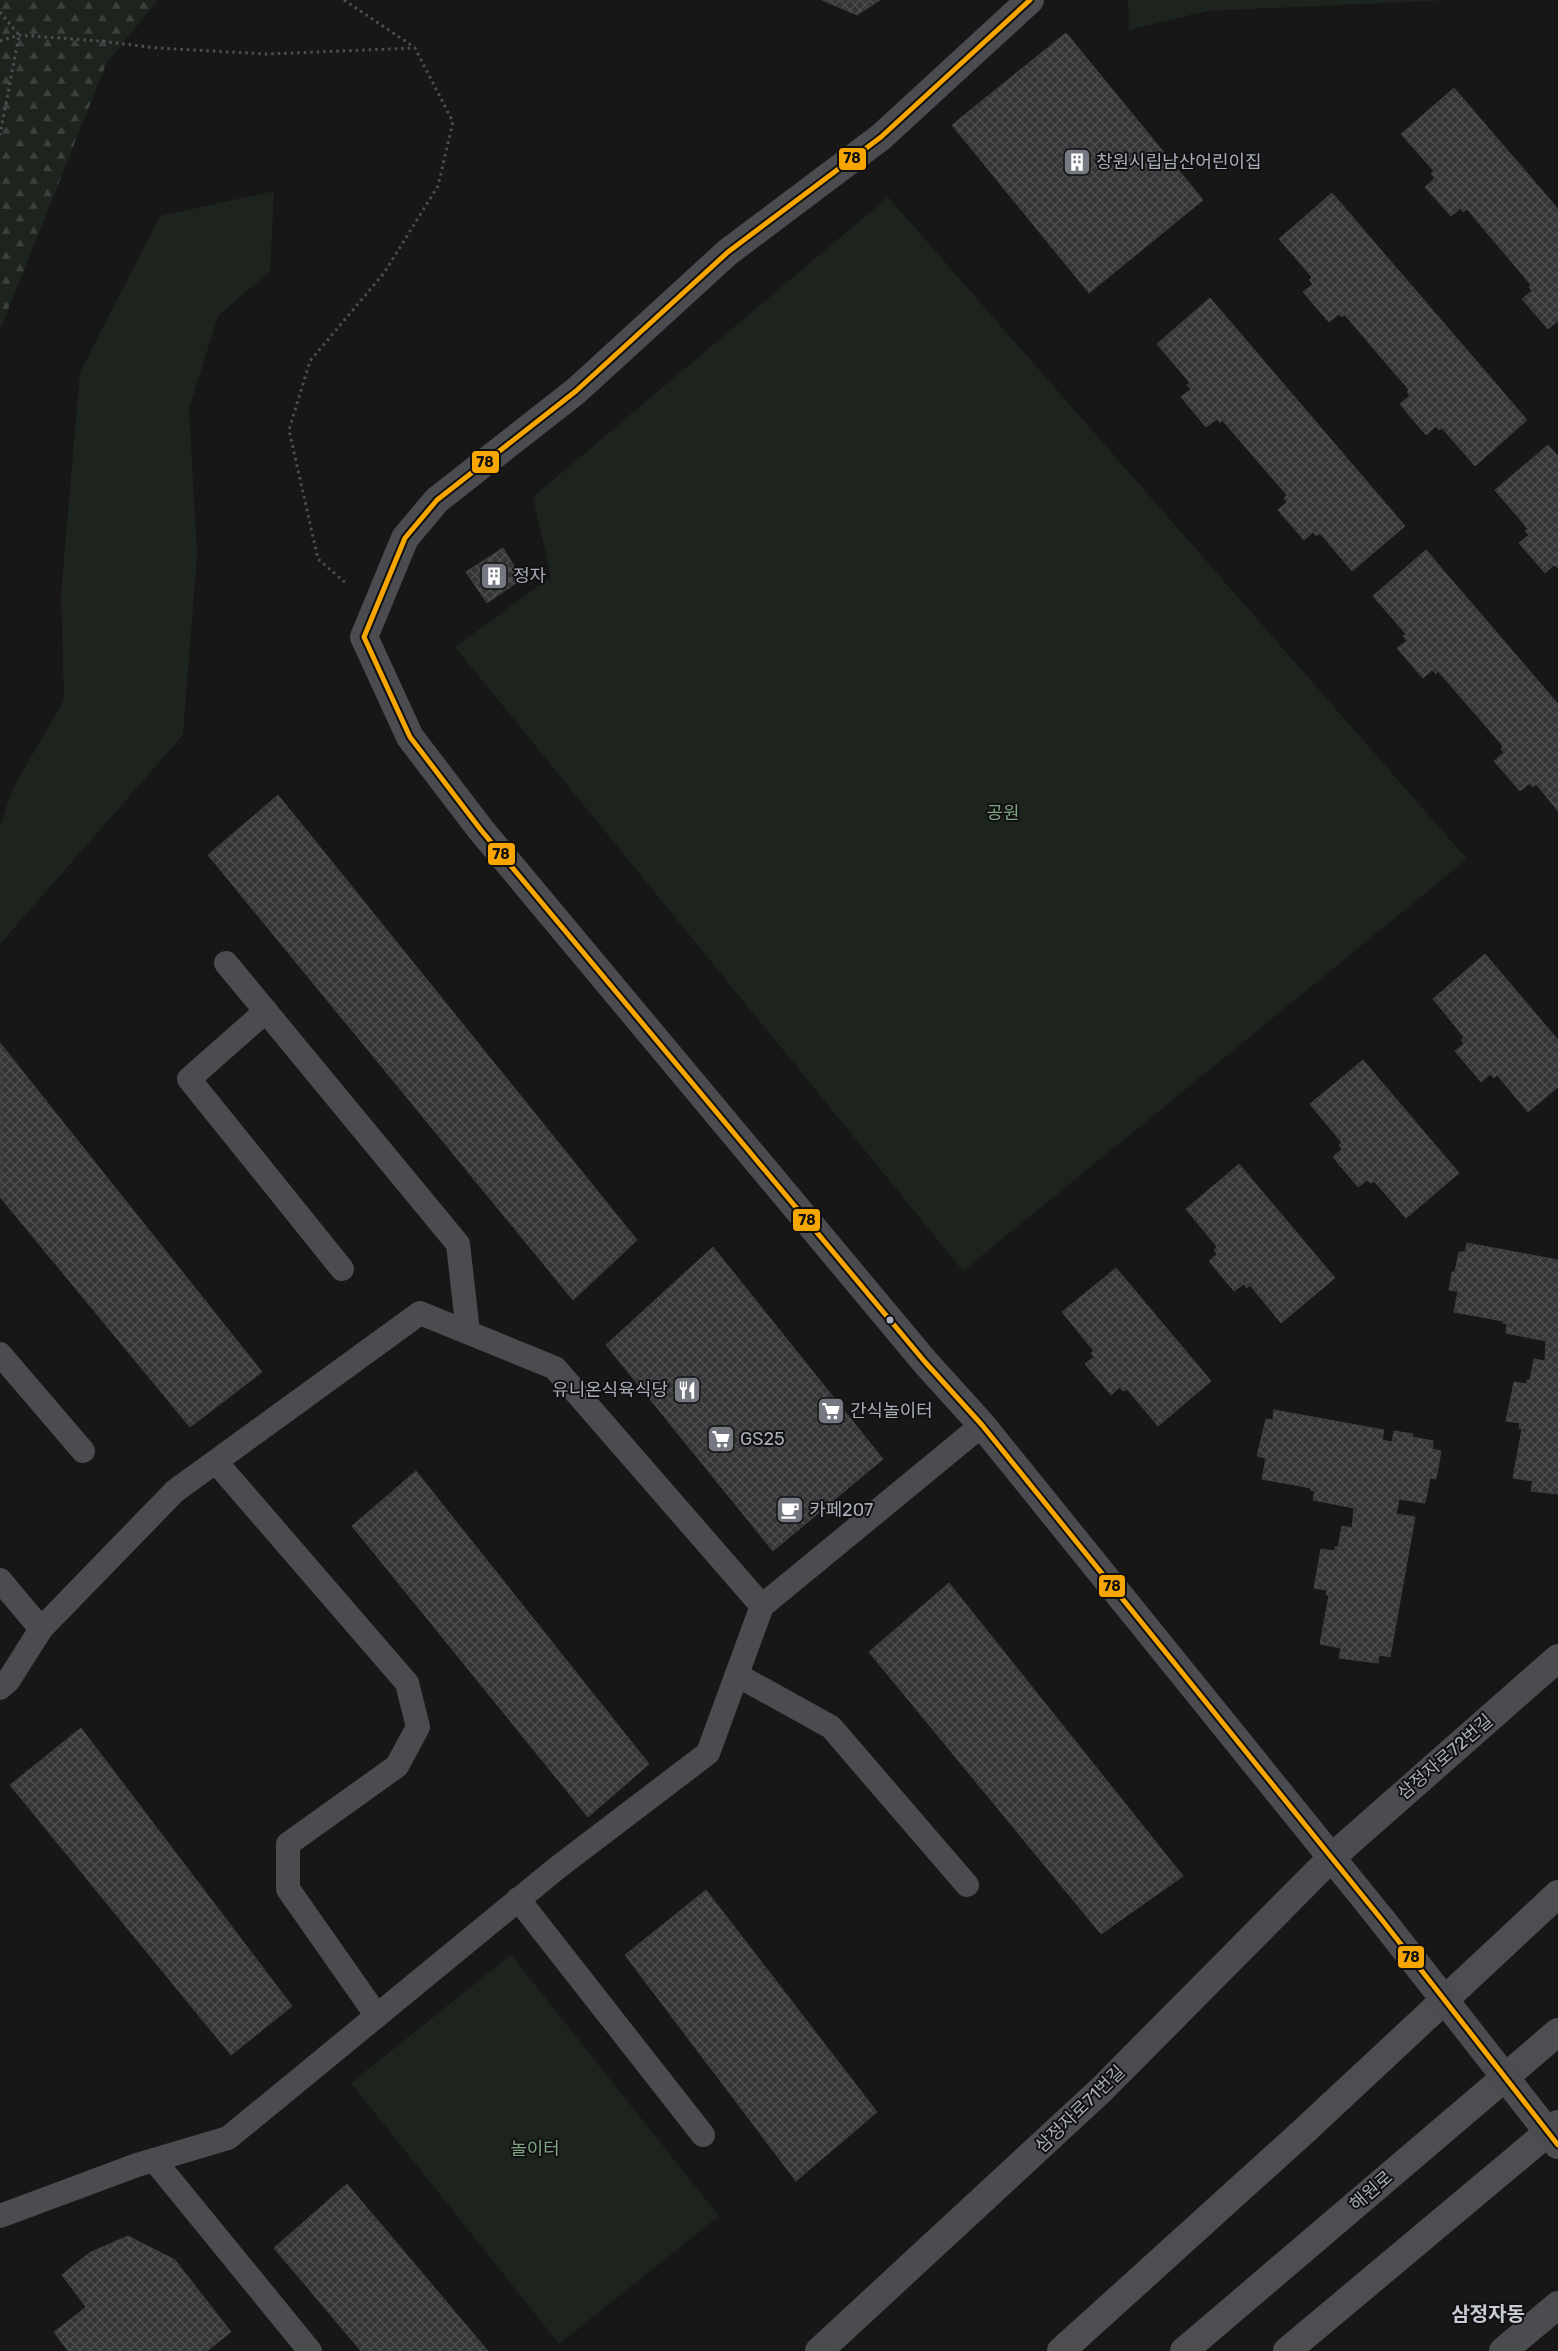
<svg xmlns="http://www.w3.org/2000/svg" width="1558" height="2351" font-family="Rubik,'Noto Sans KR',sans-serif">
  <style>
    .forest { fill: url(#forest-firs) }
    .green { fill: #1d241e }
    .building { fill: url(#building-cross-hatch); stroke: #3f4043 }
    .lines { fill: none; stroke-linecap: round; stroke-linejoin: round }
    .path { stroke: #4d4e52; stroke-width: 3; stroke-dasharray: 2.5 4; stroke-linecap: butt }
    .service { stroke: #4b4c50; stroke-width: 24 }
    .minor { stroke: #4b4c50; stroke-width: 28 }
    .tertiary { stroke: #4b4c50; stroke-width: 28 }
    .trunk { stroke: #4e4e52; stroke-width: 28 }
    .tertiary-bridge { stroke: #4b4c50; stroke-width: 28 }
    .bus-1-casing { stroke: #111113; stroke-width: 9 }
    .bus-1 { stroke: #f7a600; stroke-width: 5 }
    .bus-dot { fill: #a8adb8; stroke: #111113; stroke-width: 2 }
    .labels { text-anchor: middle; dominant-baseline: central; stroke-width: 4; stroke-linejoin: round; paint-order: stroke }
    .poi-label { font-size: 18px; fill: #a8adb8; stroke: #111113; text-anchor: start }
    .park-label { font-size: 18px; fill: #7fa381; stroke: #111113 }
    .street-label { font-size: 18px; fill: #a8adb8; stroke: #111113 }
    .quarter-label { font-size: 20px; font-weight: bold; fill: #c9ccd4; stroke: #111113 }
    .line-badge { stroke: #111113; stroke-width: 2 }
    .pale-badge-label { font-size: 14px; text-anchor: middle; font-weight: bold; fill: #111 }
  </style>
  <defs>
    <pattern id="forest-firs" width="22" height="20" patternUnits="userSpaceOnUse" patternTransform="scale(1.25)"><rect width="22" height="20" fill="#1d241e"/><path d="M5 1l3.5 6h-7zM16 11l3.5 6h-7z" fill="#3b413d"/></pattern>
    <pattern id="building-cross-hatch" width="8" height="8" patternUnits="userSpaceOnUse" patternTransform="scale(1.25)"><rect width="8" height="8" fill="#353536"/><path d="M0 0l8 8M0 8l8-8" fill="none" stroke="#4f5051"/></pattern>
  </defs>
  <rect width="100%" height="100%" fill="#171717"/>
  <path class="forest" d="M0,0H158L107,62L0,330Z"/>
  <g class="green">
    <path d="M1128,0H1451L1207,11L1129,30Z"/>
    <path d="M274,191L270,271L218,316L189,408L197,555L183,735L0,944V827L13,788L64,700L61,594L80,372L160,216Z"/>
    <path d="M888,197L1467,859L963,1271L455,647L551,577L533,497Z"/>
    <path d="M511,1955L719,2216L559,2344L351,2083Z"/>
  </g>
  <g class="building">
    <path d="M822,0H880L857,15Z"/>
    <path d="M1066,33L1203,200L1089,293L952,125Z"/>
    <path d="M1454,88L1558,209V321L1548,329L1522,299L1532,291L1529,287L1531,285L1467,209L1463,212L1461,208L1451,216L1425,187L1435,178L1431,174L1434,171L1401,134Z"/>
    <path d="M1332,193L1527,420L1475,466L1442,428L1439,430L1436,426L1426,435L1400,404L1410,396L1407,392L1409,390L1345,315L1342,317L1339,314L1329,322L1303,292L1313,284L1309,280L1312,277L1279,239Z"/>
    <path d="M1210,298L1405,526L1352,571L1320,533L1316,536L1313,532L1304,540L1278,510L1287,502L1284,498L1287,495L1222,420L1220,423L1217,419L1206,427L1181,397L1191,389L1187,385L1190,383L1157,344Z"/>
    <path d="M1548,445L1558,456V568L1554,565L1545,573L1519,543L1529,535L1525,531L1528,529L1495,490Z"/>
    <path d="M503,548L522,579L487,603L466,572Z"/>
    <path d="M1426,550L1558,704V811L1536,784L1533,787L1530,783L1520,791L1494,761L1504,753L1501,749L1503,746L1438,671L1436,674L1432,670L1423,678L1397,648L1407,641L1403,636L1406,634L1373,596Z"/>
    <path d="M278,795L637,1240L573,1300L208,855Z"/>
    <path d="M1485,954L1558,1040V1087L1528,1112L1497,1075L1494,1078L1490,1074L1481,1082L1455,1051L1464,1044L1461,1040L1464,1037L1433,999Z"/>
    <path d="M0,1043L262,1372L190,1427L0,1197Z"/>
    <path d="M1363,1060L1459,1173L1406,1218L1374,1181L1371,1183L1367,1180L1358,1187L1333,1157L1342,1149L1339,1145L1342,1143L1310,1104Z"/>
    <path d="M1239,1164L1335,1278L1281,1323L1250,1285L1247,1288L1244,1284L1234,1291L1209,1261L1217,1254L1214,1250L1217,1247L1186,1209Z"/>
    <path d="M1467,1243L1558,1260V1494L1531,1491L1533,1481L1513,1478L1522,1429L1519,1428L1520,1423L1506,1421L1514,1382L1527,1384V1380H1530L1534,1359L1545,1361L1546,1341L1506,1333L1507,1324L1503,1323V1321L1454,1312L1458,1291L1449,1290L1452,1272H1455L1459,1252H1465Z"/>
    <path d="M713,1247L883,1459L773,1551L606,1345Z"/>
    <path d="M1116,1268L1211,1381L1158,1426L1127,1389L1123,1391L1120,1387L1111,1395L1085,1364L1094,1357L1091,1353L1094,1351L1062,1312Z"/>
    <path d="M1274,1410L1384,1430L1382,1440L1392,1442L1394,1431L1413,1434L1412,1437L1433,1441L1432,1449L1441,1451L1436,1479L1430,1478L1425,1503L1399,1499L1396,1514L1415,1517L1390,1657L1379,1655L1378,1663L1339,1658L1341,1648L1320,1644L1329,1595H1326L1327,1590L1314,1588L1321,1549L1335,1551V1547H1338L1342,1526L1352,1528L1354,1508L1313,1500L1315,1491L1310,1490L1311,1488L1262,1479L1266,1458L1257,1456L1266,1419L1273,1420Z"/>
    <path d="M416,1471L649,1764L588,1817L352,1526Z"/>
    <path d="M949,1583L1183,1876L1101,1934L869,1652Z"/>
    <path d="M81,1728L292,2006L231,2055L10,1785Z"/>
    <path d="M706,1890L877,2112L796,2181L625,1955Z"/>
    <path d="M347,2184L488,2351H361L274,2248Z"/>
    <path d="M128,2236L175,2260L231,2332L207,2351H68L54,2332L86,2307L62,2275L89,2253Z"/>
  </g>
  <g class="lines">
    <g class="path">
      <path d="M344,0L414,47"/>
      <path d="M0,12L19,35L0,135"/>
      <path d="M0,41L19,35L100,41L157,48L267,54L415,48L453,122L438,186L384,273L310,361L289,430L318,559L347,584"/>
    </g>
    <g class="service">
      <path d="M226,963L458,1244L468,1332"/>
      <path d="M266,1011L189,1079L342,1269"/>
      <path d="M0,1354L83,1451"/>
      <path d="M216,1462L407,1683L418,1727L397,1766L288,1844V1889L377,2016"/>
      <path d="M0,1580L41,1629"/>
      <path d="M737,1675L831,1727L967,1885"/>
      <path d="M0,1688L8,1681L41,1629L175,1491L420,1313L555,1368L762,1606"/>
      <path d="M518,1899L703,2135"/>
      <path d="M154,2160L310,2351"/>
      <path d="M0,2216L137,2165L228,2138L557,1868L708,1753L762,1606L982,1425"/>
    </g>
    <path class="minor" d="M819,2351L1101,2090L1332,1857L1558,1658"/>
    <g class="tertiary">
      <path d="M1030,0L881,137L728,252L576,391L437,500L405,538L364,637L410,737L481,830L925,1362L982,1425L1382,1920"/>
      <path d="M1503,2351L1558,2305"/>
    </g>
    <g class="trunk">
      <path d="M1061,2351L1304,2131L1558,1894"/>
      <path d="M1184,2351L1558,2032"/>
      <path d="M1287,2351L1558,2124"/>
    </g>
    <path class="tertiary-bridge" d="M1382,1920L1558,2145"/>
    <g class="bus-1-casing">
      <path id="bus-1" d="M1030,0L881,137L728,252L576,391L437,500L405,538L364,637L410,737L481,830L925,1362L982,1425L1382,1920L1558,2145"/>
    </g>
    <use href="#bus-1" class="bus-1"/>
  </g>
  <defs>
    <g id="building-square" transform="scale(1.4375)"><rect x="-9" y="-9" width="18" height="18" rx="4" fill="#757880" stroke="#111113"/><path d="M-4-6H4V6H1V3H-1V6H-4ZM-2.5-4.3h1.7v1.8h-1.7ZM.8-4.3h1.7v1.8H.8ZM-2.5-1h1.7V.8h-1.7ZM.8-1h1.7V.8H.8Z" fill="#fff"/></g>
    <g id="restaurant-square" transform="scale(1.4375)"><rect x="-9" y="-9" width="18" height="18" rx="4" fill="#757880" stroke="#111113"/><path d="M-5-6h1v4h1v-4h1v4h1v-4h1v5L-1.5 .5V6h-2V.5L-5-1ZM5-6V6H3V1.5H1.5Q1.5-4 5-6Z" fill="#fff"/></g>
    <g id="supermarket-square" transform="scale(1.4375)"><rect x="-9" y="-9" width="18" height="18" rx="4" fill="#757880" stroke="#111113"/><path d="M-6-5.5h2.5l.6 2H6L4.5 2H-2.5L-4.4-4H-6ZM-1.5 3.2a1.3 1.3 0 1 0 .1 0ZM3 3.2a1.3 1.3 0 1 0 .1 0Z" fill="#fff"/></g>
    <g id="cafe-square" transform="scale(1.4375)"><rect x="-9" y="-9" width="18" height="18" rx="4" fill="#757880" stroke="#111113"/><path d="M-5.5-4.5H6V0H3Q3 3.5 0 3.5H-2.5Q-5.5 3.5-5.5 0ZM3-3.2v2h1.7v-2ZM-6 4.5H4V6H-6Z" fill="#fff"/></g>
  </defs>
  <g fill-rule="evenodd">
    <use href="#building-square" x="1077" y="162"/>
    <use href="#building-square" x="494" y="576"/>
    <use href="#restaurant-square" x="687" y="1390"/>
    <use href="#supermarket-square" x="831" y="1411"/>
    <use href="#supermarket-square" x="721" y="1439"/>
    <use href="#cafe-square" x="790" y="1510"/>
  </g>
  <circle class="bus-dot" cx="890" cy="1320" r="4.5"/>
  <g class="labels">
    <g class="poi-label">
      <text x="1096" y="162">창원시립남산어린이집</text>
      <text x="513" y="576">정자</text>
      <text x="668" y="1390" text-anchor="end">유니온식육식당</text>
      <text x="850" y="1411">간식놀이터</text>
      <text x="740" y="1439">GS25</text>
      <text x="809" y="1510">카페207</text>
    </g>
    <g class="park-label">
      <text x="1003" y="813">공원</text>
      <text x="535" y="2149">놀이터</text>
    </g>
    <g class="street-label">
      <text transform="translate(1445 1757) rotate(-41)">삼정자로72번길</text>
      <text transform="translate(1080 2109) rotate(-44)">삼정자로71번길</text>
      <text transform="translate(1371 2191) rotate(-41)">해원로</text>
    </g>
    <g class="quarter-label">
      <text x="1488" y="2314">삼정자동</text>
    </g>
  </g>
  <g class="line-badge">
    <rect x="838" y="147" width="29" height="24" rx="5" fill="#f7a600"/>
    <rect x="471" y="450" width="29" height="24" rx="5" fill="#f7a600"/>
    <rect x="487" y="842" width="29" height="24" rx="5" fill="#f7a600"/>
    <rect x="792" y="1208" width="29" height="24" rx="5" fill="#f7a600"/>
    <rect x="1098" y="1574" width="28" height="24" rx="5" fill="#f7a600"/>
    <rect x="1397" y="1945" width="28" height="24" rx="5" fill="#f7a600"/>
  </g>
  <g class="pale-badge-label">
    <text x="852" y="163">78</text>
    <text x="485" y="467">78</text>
    <text x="501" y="859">78</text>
    <text x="807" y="1225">78</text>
    <text x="1112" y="1591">78</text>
    <text x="1411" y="1962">78</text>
  </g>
</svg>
